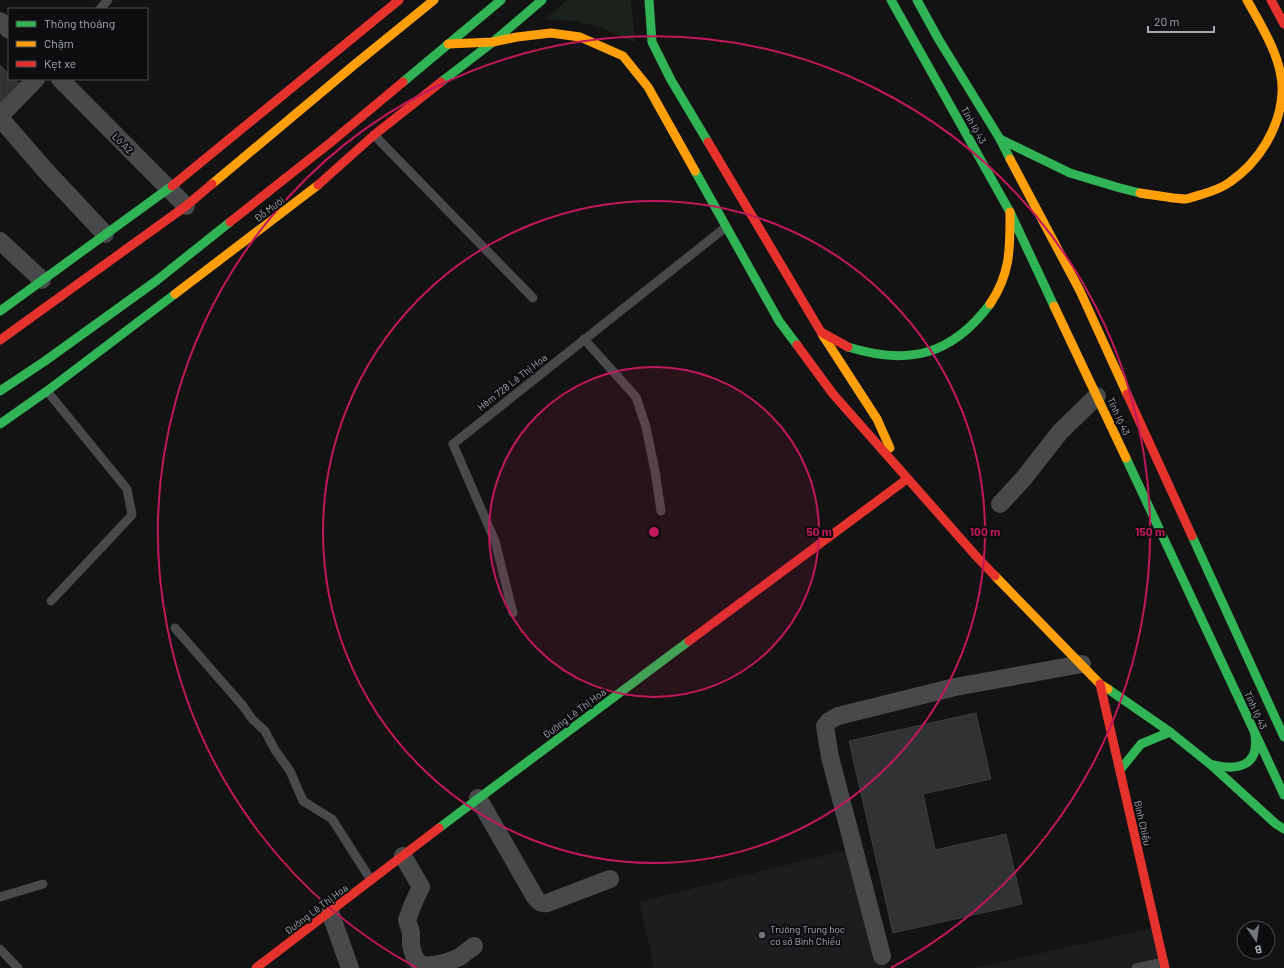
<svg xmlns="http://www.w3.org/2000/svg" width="1284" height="968" font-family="Barlow,sans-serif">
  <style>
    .built { fill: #1d1d1f }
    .green { fill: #1b211b }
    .building { fill: #323234; stroke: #3b3d3f }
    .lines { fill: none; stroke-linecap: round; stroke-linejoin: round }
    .lane { stroke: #47494b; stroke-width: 9 }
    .street { stroke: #47494b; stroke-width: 18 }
    .fast { stroke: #30b455; stroke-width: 9 }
    .slow { stroke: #ff9f0a; stroke-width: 9 }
    .jam { stroke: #e5322d; stroke-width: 9 }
    .ring { fill: none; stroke: #c2185b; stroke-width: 2 }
    .poi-dot { fill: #71767c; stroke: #0d0d0f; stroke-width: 1.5 }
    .labels { text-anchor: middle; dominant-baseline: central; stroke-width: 4; stroke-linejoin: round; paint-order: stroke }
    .street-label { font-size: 10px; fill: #a4abb4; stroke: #0d0d0f }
    .poi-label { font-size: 10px; fill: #a4abb4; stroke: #0d0d0f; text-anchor: start }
    .centre { fill: #c2185b; stroke: #0d0d0f; stroke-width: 2 }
    .ring-label { font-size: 12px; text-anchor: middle; font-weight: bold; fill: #c2185b; stroke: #0d0d0f; stroke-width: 4; stroke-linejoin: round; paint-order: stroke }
  </style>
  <rect width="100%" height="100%" fill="#131313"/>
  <g class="built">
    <path d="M858,847L886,968H654L639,902Z"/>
    <path d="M1153,928L1161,968H975Z"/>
  </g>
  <path class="green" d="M567,0H631L635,43L604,29L577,21L545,19Z"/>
  <g class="building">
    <path d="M0,65L9,74V79H14L21,85L0,106Z"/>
    <path d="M976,713L991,779L923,794L935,850L1006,834L1022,904L893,933L849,741Z"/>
  </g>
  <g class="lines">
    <g class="lane">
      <path d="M100,9L108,0"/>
      <path d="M374,135L533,298"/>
      <path d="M584,339L636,397L646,427L655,471L661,511"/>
      <path d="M47,391L127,489L132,515L51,601"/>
      <path d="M513,613L495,541L453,444L726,227"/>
      <path d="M175,628L243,706L252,719L265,731L275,750L290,771L303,801L332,819L371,880"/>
      <path d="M0,897L43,884"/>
      <path d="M0,949L18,968"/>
      <path d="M1136,968L1164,962"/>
    </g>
    <g class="street">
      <path d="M0,21L9,30"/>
      <path d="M60,79L186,206"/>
      <path d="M0,116L36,79"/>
      <path d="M0,118L45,170L105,234"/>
      <path d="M0,241L42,280"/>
      <path d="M1000,504L1024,478L1060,432L1097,396"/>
      <path d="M478,798L535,897C539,902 541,904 547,903L610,879"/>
      <path d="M403,856L421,887L413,904L407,920L411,933V945L414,956L420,965C432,967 451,962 461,956C465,953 470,949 474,946"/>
      <path d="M330,912L350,968"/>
      <path d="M882,956L830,757L825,726L829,721L838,716L955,687L1082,664"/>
    </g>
    <g class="fast">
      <path d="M649,0L652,42L671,80L708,142"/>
      <path d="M891,0L1010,212L1054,306"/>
      <path d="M917,0L939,40L1000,139L1010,159"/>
      <path d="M403,82L501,0"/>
      <path d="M441,82L493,42L542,0"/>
      <path d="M1000,139L1070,173L1120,188L1140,193"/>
      <path d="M695,171L779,321L797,345"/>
      <path d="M0,311L172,186"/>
      <path d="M848,347C909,366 952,355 990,304"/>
      <path d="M0,391L45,361L156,281L230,222"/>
      <path d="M0,424L47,391L175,294"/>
      <path d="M1126,458L1284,795"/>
      <path d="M1192,536L1284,737"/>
      <path d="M1108,689L1170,732L1210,764L1276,824L1284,829"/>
      <path d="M1210,764C1235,771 1260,768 1255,735"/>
      <path d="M1120,770L1141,744L1170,732"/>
      <path d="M439,828L689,641"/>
    </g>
    <g class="slow">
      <path d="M448,44L493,42L517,37L551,33L580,37L623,56L648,87L695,171"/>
      <path d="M1010,159L1080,291L1127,394"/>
      <path d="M212,184L354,65L434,0"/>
      <path d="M1140,193C1151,195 1162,196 1173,198C1177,198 1181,199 1185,199C1190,199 1195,196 1200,195C1210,192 1222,188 1230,182C1259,162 1280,128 1282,93C1284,61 1262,27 1247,0"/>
      <path d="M175,294L318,185"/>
      <path d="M990,304C1011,273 1010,248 1010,212"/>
      <path d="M1054,306L1126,458"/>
      <path d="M822,334L877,419L890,448"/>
      <path d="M995,576L1100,684L1108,689"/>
    </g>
    <g class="jam">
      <path d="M1271,0L1284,24"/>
      <path d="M708,142L821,332L848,347"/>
      <path d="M318,185L374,135L441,82"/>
      <path d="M172,186L399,0"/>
      <path d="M230,222L330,143L403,82"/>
      <path d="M0,340L186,206L212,184"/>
      <path d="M797,345L833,394L976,556L995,576"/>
      <path d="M1127,394L1192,536"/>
      <path d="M689,641L907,479"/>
      <path d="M1100,684L1165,968"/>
      <path d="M256,968L439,828"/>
    </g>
  </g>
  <circle cx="654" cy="532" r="165" fill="#c2185b" fill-opacity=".12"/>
  <g class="ring">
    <circle cx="654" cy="532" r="165"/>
    <circle cx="654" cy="532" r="331"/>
    <path d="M417 968A496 496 0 1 1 891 968"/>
  </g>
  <circle class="poi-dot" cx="762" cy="935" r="4"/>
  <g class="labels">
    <g class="street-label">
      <text transform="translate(974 125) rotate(61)">Tỉnh lộ 43</text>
      <text transform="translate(123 143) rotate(45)">Lô A2</text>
      <text transform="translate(269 209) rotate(-37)">Đỗ Mười</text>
      <text transform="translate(512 382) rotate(-38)">Hèm 728 Lê Thị Hoa</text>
      <text transform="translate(1119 416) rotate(65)">Tỉnh lộ 43</text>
      <text transform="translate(1256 710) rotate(65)">Tỉnh lộ 43</text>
      <text transform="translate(574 713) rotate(-37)">Đường Lê Thị Hoa</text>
      <text transform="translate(1143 823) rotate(77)">Bình Chiểu</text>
      <text transform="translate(316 909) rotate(-37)">Đường Lê Thị Hoa</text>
    </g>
    <g class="poi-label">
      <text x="770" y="929">Trường Trung học<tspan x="770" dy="12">cơ sở Bình Chiểu</tspan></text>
    </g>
  </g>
  <circle cx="654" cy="532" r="6" class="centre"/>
  <g class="ring-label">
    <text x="819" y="536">50 m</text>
    <text x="985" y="536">100 m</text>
    <text x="1150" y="536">150 m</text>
  </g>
  <rect x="8" y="8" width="140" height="72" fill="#0d0d0f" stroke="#494c51"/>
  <rect x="16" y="21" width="20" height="6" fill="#30b455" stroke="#494c51"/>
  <text x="44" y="28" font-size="12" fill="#a4abb4">Thông thoáng</text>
  <rect x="16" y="41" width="20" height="6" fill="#ff9f0a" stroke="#494c51"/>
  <text x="44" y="48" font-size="12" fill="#a4abb4">Chậm</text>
  <rect x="16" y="61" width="20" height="6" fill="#e5322d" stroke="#494c51"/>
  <text x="44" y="68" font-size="12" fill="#a4abb4">Kẹt xe</text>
  <g transform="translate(1256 940) rotate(167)"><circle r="19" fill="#0d0d0f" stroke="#494c51"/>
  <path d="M0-3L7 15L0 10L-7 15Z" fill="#71767c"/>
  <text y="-6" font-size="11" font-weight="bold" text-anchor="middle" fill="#a4abb4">B</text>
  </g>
  <path d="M1148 26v6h66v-6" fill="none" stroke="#a4abb4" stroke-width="2"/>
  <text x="1154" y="26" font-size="12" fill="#a4abb4" stroke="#0d0d0f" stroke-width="3" paint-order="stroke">20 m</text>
</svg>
